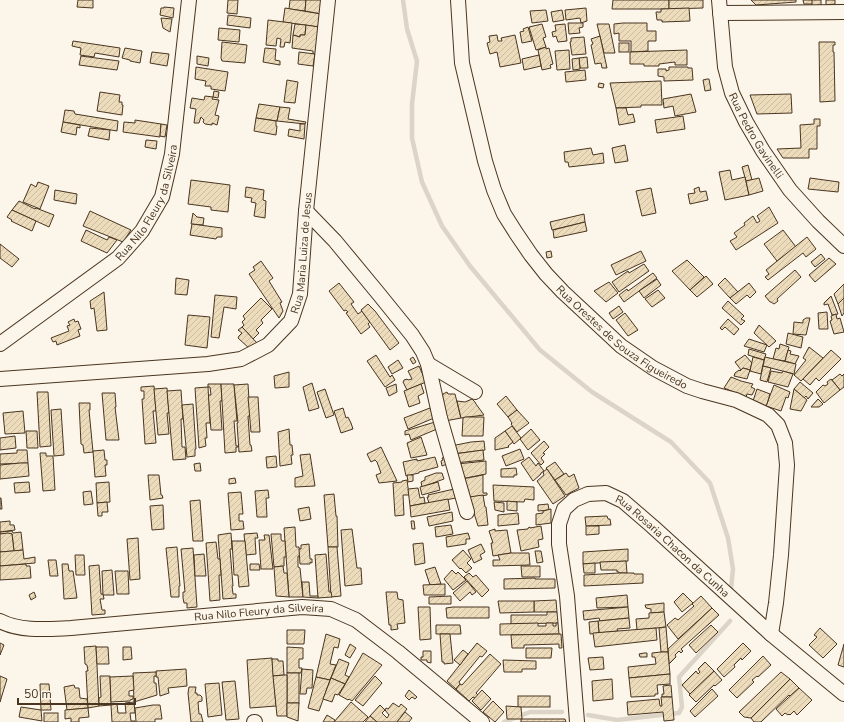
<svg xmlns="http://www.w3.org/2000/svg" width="844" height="722" font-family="'Nunito Sans',sans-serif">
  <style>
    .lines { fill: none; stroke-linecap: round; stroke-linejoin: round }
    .stream { stroke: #dcd4c6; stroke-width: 4.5 }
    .building { fill: url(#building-hatch); stroke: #4a3520; fill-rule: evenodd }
    .street-casing { stroke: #4a3520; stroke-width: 16 }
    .street { stroke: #fbf6e9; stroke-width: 14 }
    .labels { text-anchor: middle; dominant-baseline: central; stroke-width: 3; stroke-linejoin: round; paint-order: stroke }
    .street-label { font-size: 11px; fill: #4a3520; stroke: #fbf6e9 }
  </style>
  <defs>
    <pattern id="building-hatch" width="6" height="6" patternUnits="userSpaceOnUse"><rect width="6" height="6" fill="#ecdcbc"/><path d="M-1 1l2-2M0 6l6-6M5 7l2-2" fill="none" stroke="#ccbda1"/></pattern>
  </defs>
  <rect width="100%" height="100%" fill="#fbf6e9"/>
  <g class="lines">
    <g class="stream">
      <path d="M403,0L407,29L417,61L412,104V138L422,182L442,226L470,266L540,350L592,392L671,442L710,483L728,538L733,569L731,589"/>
      <path d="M588,715L617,720L679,713L682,707L679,677L730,621"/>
      <path d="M504,722L530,712H562"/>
    </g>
  </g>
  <g class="building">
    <path d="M78,0H93V8L77,7Z"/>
    <path d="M228,0H238L237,14L227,13Z"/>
    <path d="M290,0H306L305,11L289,9Z"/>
    <path d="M306,0H323L321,14L305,11Z"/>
    <path d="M613,0H669V9H612Z"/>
    <path d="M669,0H703V8L669,9Z"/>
    <path d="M751,0H796V2L756,5Z"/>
    <path d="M803,0H812L813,4H804Z"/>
    <path d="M812,0H821V5L812,6Z"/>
    <path d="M826,0H835V4L826,5Z"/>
    <path d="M164,7L174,8L173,18L160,15L161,8H164Z"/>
    <path d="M285,8L321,14L319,27L283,22Z"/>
    <path d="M586,8L587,21L581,23L580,18L566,20L565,10Z"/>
    <path d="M689,8L690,21L662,22V20H657L656,12H661V9Z"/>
    <path d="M546,10L548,21L532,23L530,11Z"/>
    <path d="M562,10L564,20L553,22L551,12Z"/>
    <path d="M228,15L251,18L250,28L227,25Z"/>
    <path d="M161,18L172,19L170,32L163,28Z"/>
    <path d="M268,20L292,23L290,43L285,42L284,47H280L281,39L277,38L276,46L266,45Z"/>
    <path d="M568,23H583V27L579,28L580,33L569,34Z"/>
    <path d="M623,23H647V31H656V41H648V51L631,52V41H619V33L614,34V24Z"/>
    <path d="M295,24L306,25L305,35H300V37L293,35Z"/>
    <path d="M542,24L546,37L543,38L546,47L536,50L529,27Z"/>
    <path d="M565,24L567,41L558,42L556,36L553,37L552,32L556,31L555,25Z"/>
    <path d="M597,24H609L615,53H604Z"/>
    <path d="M306,25L319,27L316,54H313V51L292,48L293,35L300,37V35H305Z"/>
    <path d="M528,27L532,41L522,43L520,32L524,31L523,29Z"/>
    <path d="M219,28L240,30L239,42L218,40Z"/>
    <path d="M497,35L498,41H502L501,38L515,35L521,63L500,67L497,52L490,54L487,43L490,42L489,36Z"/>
    <path d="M600,36L607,68H602L601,63L595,64L591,45L593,44L591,39Z"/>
    <path d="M584,37L586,54L572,55L570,42H571V38Z"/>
    <path d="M73,41L120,48L119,57L95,53L94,57L80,55L81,48L72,46Z"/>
    <path d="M222,42L247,45L245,63L222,61L221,58Z"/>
    <path d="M819,42H835V45H833V52H834L835,101L820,102Z"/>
    <rect x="619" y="43" width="10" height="9"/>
    <path d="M546,47V49L549,48L553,64L550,65L551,68L542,70L538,50Z"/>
    <path d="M125,48L142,51L140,63L130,61V60L122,58Z"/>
    <path d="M265,48L276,49L275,60L280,61V65L263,62Z"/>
    <path d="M569,50L570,69L557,70L555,51Z"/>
    <path d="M687,50V65H675V62L659,64V66H644V64H630V52Z"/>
    <path d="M152,52L169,54L167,66L150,63Z"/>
    <path d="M299,52L315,54L313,66L298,64Z"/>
    <path d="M539,55L541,66L524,70L522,59Z"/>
    <path d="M81,56L119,61L117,70L79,65Z"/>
    <path d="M197,56L209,58L208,66L197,64Z"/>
    <path d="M587,57L588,68H580L579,58Z"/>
    <path d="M579,58L580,69L573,70L572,59Z"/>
    <path d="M196,67L228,72L225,91L211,89V86H205L206,81L195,79Z"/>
    <path d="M669,67H688V68H692L693,80L664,81V77L658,76V69H666V71L669,70Z"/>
    <path d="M585,70L586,80L566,82L565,72Z"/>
    <path d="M707,79H709L711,90L705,91L703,80Z"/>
    <path d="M287,80L298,82L295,103L284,102Z"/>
    <path d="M661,81L662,105H641V107L616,108L610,83Z"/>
    <path d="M599,83L604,84L603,88L598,87Z"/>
    <path d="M214,91L219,92L218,98L213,97Z"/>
    <path d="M100,92L120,95L119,102H122V105H123L122,115L97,111Z"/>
    <path d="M691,94L696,112L675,116L673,106L664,108L663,99Z"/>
    <path d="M791,94L792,113L757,114L750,95Z"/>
    <path d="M205,96L213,97L212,99L219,100L215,115L219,116L217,125L212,123V125L205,124L203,122L204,120L201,117L199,123H194L196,109L190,108L192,98L204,100Z"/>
    <path d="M259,104L280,107L277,121L256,118Z"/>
    <path d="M280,107L290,108L288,119L306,122L305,124L277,121Z"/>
    <path d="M616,108H626L628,115L633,114L635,122L619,125Z"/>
    <path d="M65,110L74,111L75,114L118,121L117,131L63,122Z"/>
    <path d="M683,116L685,129L657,133L655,120Z"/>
    <path d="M256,118L276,121V126H277L276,135L254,131Z"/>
    <path d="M814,119H820V126H817V149H809V158H783L777,149L801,148L800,125L814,124Z"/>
    <path d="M135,120L161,124L160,137L123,132L124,122L135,123Z"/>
    <path d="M63,122L80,125V128L77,127L76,135L61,132Z"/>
    <path d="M161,124L167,125L165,137L160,136Z"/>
    <path d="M300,124H305L304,139L288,136L289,129L300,131Z"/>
    <path d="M90,128L110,130L109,140L88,136Z"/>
    <path d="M146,140L157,141L156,149L145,147Z"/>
    <path d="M625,145L628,161L615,163L612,148Z"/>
    <path d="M591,148L593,155L603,153L604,163L569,167L568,162H565L564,152Z"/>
    <path d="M748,165L752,180L746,181L742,167Z"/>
    <path d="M730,170L732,180L745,177L749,195L725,200L719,172Z"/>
    <path d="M759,178L763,191L749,195L746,181Z"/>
    <path d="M810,178L839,182L838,192L808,189Z"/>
    <path d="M191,180L230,185L228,212L211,210V207L188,204Z"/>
    <path d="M38,182L49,186L40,209L23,202L31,184L36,187Z"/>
    <path d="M246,187L264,190L263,200L266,201L265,218L254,216L256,203L251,202L252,198L245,197Z"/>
    <path d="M699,187L700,192L706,191L708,200L690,204L688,194L695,193L694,189Z"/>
    <path d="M651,188L656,213L642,216L636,191Z"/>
    <path d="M55,190L77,194L76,204L54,200Z"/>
    <path d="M19,201L35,209L36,208L54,215L49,227L12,210Z"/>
    <path d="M769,207L778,223L736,250L730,241L737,237L734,233L745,225L744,223L753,216L757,223L760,221L757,216Z"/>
    <path d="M12,210L36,221L32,231L11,221L12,220L7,217Z"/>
    <path d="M90,211L131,230L123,242L83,226Z"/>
    <path d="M193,213L197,217L204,218L203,225L191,224Z"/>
    <path d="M584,214L585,222L552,230L550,222Z"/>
    <path d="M585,222L587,231L554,238L553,230Z"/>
    <path d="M192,224L222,228V237H217L216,239L190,235Z"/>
    <path d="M86,230L107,240L109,237L117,240L107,253L81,241Z"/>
    <path d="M783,230L796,247L777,261L764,244Z"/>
    <path d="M807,237L816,249L806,257L803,253L768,280L765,277L769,274L766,270Z"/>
    <path d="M0,244L19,259L12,267L0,258Z"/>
    <path d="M551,251L552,257L547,258L546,252Z"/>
    <path d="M641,251L646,261L616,275L611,265Z"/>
    <path d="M821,254L825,259L815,267L811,262Z"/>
    <path d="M829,258L836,264L815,282L809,275Z"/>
    <path d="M687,260L704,277L690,290L672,271Z"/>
    <path d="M261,261L273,278L269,281L282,302L280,303L283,311L279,318L249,274L255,270L253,267Z"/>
    <path d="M644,264L649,271L619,292L612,282L628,271L629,273Z"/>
    <path d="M795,270L801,277L777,299L778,301L774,304L771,302H770L765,296Z"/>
    <path d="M653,273L657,278L624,302L619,295L627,289L628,291Z"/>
    <path d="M706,276L713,284L697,297L690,290Z"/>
    <path d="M176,278L189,280L187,295L175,294Z"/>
    <path d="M725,278L738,292L730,298L718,285Z"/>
    <path d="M657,279L661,285L644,298L639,291Z"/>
    <path d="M609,282L618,293L606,302L594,291Z"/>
    <path d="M339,283L354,302L351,304L358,314L362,311L370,322L368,324L370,327L361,334L346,313L348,312L346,310L344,311L329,291Z"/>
    <path d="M749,283L756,292L750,298L747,295L736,304L730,298Z"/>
    <path d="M844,284V298L838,304L834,294Z"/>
    <path d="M658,290L665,298L652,307L645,299Z"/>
    <path d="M104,292L107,330L97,331L94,308L91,309L90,301Z"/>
    <path d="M215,295L237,297L236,309L224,307L219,338L211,337Z"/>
    <path d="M831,296L838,314L832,315L828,304L824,305V303Z"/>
    <path d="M261,298L272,309L261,320L263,323L256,330L259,333L253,339L242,327L244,325L242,322L245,319L243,316Z"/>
    <path d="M844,298V313L842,316L838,304Z"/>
    <path d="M728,301L744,316L741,319L745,321L741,325L722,308Z"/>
    <path d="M368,304L375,311L399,343L390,350L361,310Z"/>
    <path d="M619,306L623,312L613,319L609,313Z"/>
    <path d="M827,312L828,329H819L818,313Z"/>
    <path d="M625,313L638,330L628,336L616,320Z"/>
    <path d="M836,314L837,319L840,318L844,332L834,334L830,321L832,320L831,316Z"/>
    <path d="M188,315L210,317L207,348L185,345Z"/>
    <path d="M806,318H810L806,335L793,334L794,322L803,323V320Z"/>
    <path d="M74,319L75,322L78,321L81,329L78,330L80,336L57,345L56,341L53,342L51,338L69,331L67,326L70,325L68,322Z"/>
    <path d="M728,319L739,329L734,335L725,327L722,330L720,328Z"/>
    <path d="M759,325L776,341L769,347L754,333Z"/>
    <path d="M242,327L257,343L251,350L238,338L239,336L242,333L238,330Z"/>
    <path d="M788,333L803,337L801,348L786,344Z"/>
    <path d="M749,339L767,345L764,352L744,346Z"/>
    <path d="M780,344L789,347L785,361L773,359L776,348L779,349Z"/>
    <path d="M809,347L823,358L801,381L794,375L806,360L803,358Z"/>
    <path d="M749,349L766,354L764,360L748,355Z"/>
    <path d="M788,350L791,351L790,354L799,356L795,364L785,361Z"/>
    <path d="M831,350L841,359L819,381L816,378L810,385L803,379Z"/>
    <path d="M376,355L390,377L392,375L395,380L385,387L367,361Z"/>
    <path d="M745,355L752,363L750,370L743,368L741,370L735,362Z"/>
    <path d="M413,357L416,362L413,364L410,359Z"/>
    <path d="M753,357L764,360L761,374L750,371Z"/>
    <path d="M765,357L796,364L794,374L763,366Z"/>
    <path d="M398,360L403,368L392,374L388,367Z"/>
    <path d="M419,366L426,382L407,390L403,382L404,380L407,379L408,380L412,379L408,371Z"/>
    <path d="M763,366L771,368L767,382L760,380Z"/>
    <path d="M743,368L750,370L747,379L734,376L735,373L739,370L740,371Z"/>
    <path d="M771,371L782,373L783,371L793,374L788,387L768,382Z"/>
    <path d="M289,372V387L275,388L274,376Z"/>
    <path d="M840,374L842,376L844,374V387L840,390L832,380Z"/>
    <path d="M731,377L741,381L753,384L751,387L755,389L752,395L747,394L746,397L724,388Z"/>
    <path d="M831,379L840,390L824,403L816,392L823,385L825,386L828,384L827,382Z"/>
    <path d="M800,382L813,393L808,399L806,396L804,398L794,389Z"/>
    <path d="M312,383L319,408L309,411L303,387Z"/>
    <path d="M208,384H221L222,401H220L222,430H211L208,395H211L210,387H208Z"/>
    <path d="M221,384H234L237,421H234L236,446H239L238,447H236V452L225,453Z"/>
    <path d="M248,384L250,416H248L250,445H251L252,451L239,452L237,423H238L234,385Z"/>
    <path d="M396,384L397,392L389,396L386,388Z"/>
    <path d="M421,384L424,393L418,396L420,403L409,407L404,391Z"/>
    <path d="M774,385L790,392L788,398L786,397L781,411L766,406Z"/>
    <path d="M154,386L156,411H153L156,443L145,444L142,399H144V391H141V387Z"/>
    <path d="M208,387L210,423H206L207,438H205L206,446L199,448L195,388Z"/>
    <path d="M167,388L169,413H167L169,434L158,435L154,389Z"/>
    <path d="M325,389L334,415L326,418L317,392Z"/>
    <path d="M757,389L770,394L766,407L753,401Z"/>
    <path d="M794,389L807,400L801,411L790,409Z"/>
    <path d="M181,390L183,419H181L182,447H185L186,459L173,460L167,391Z"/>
    <path d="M37,392H48L51,446L40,447Z"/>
    <path d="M447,392L448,394H455L461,418L445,421L440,396L443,395V394Z"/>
    <path d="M102,393H115L116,407H115L119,440H106Z"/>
    <path d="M506,396L517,410L508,417L497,404Z"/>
    <path d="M248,397H258L260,432H251Z"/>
    <path d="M472,399L475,402L476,404L484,415L461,418L457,401L465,402Z"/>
    <path d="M818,399L823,404L819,407H811Z"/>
    <path d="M79,403H90V410H89L93,452L84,453L83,445L81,444Z"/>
    <path d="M193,404L196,449H195V456L187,457L182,405Z"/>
    <path d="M343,408L346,418L348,417L351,423L353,429L341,433L334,411Z"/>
    <path d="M430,408L434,418L408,429L404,418Z"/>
    <path d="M61,409L64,455L54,456L51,410Z"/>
    <path d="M517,410L529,423L517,432L511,424L512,423L508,417Z"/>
    <path d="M23,411L25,433L5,434L3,413Z"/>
    <path d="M465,417H484L483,436H462L463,418Z"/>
    <path d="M435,422L437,429L411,440L409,434L405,435V431Z"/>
    <path d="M512,426L521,438L514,444L505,431Z"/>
    <path d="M289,429L290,445H292L293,455H291L292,464L280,466L278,432Z"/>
    <path d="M531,429L540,440L528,450L520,439Z"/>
    <path d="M26,431H37L38,448H27Z"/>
    <path d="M505,431L513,442L508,446L509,447L495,450V438Z"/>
    <path d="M15,436L16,448L0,450V438Z"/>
    <path d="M421,437L427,455L411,458L407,443Z"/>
    <path d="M484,441L485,450L453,454L451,446L471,442Z"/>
    <path d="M544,441L549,447L543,453L545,454L541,458L544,462L541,465L531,453Z"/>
    <path d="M381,447L390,466L397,481L379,483L376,475L381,473L377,462L375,460L371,462L367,454Z"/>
    <path d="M520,449L524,459L506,466L502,456Z"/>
    <path d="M17,450H27L28,463L0,464V454L17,453Z"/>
    <path d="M104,450L105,460H107V465H105L106,476L95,477L93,451Z"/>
    <path d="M483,450L484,460L455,463L454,454Z"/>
    <path d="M40,453H46V456H53L55,490L43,491Z"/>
    <path d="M310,454L315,486L295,487V478L303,476L300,455Z"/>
    <path d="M276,456L277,467L267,468L266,457Z"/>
    <path d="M435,457L438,467L419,472V473L406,476L403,462L417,459V461Z"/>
    <path d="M445,457L447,464L442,466L441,461L443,460L442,458Z"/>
    <path d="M529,457L536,466L538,463L544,471L541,473V474L533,481L521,463Z"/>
    <path d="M486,461V474L461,479L457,464Z"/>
    <path d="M555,462L564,474L555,480L546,468Z"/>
    <path d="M20,463H28L29,476L0,479V465Z"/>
    <path d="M200,463L201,471H195L194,464Z"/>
    <path d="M516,468L517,475H514V477H501V469Z"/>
    <path d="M547,469L565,496L553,504L537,481L544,475L543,472Z"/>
    <path d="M436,473H442L444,479L422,487L421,482L425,480V477Z"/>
    <path d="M566,473L569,477L574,474L579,488L566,495L555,480Z"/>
    <path d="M148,475H159L161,495H162L163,498L150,500Z"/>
    <path d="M407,475H413V481L408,482Z"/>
    <path d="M483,475V493H487V495L467,498L462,479Z"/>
    <path d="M235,478L236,483L229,484V479Z"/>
    <path d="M407,480L409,495H403L404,515L395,516L393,483L402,482V481Z"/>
    <path d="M29,482L30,492L15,493L14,483Z"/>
    <path d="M109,482L110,502L97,503L96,483Z"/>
    <path d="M438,482L440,490L422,495L420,487Z"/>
    <path d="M493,485L534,487V500L525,499L524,502L494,501Z"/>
    <path d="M418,488L420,498L424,497L425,503L410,506L408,489Z"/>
    <path d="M454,489L456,498L429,503L427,497H429L428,495Z"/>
    <path d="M268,490L269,498H266L267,517H257L255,491Z"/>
    <path d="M91,491L93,504L84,505L83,492Z"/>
    <path d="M241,492L243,514H239V521H243L244,529L231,530L228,493Z"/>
    <path d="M334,494L336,516H337L338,547H328L324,495Z"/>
    <path d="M483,495L485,507H486L488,525L478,526L469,497Z"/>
    <path d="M0,498H1L2,509H0Z"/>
    <path d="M448,499L450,510L411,517L410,506Z"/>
    <path d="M200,500L203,541H193L190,501Z"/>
    <path d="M507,501L517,502V511L507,510Z"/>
    <path d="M107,502L108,512H102V516H98L97,503Z"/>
    <path d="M494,502L504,503V512L495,510Z"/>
    <path d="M548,504L549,510L538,511V505Z"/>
    <path d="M163,505L164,529L152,530L150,506Z"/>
    <path d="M309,507L311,519L300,521L298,509Z"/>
    <path d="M551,509V523L536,525V514L543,513V511Z"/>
    <path d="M452,512L453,521L429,526L427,517Z"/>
    <path d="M518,513L519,524L498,526V515Z"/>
    <path d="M607,516L608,519H610L611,525L586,526L585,517Z"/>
    <path d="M10,521V525H14L15,530L0,532V522Z"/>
    <path d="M411,521H414L415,529H412Z"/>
    <path d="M451,525L453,534L436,537L435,527Z"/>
    <path d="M541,526L543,539L538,540L539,547L521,551L517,530L528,529V528L530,527V528Z"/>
    <path d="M586,526H599V534L586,535Z"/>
    <path d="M295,527L296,547H299L300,556H298V567L300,568L303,597H289L284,528Z"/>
    <path d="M352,529L357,568H361L362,584L345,586L341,530Z"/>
    <path d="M495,529V531L507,530L511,553L493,556L491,543H493L489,531Z"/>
    <path d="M12,531L13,533L21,532L23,550L14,551L12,534H0V532Z"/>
    <path d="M8,533L12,534L14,551L0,552V534Z"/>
    <path d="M231,533L232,549H230L233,586H232L233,594H236V598L223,599L218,535Z"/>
    <path d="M257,533L258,538H255L256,554L246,555L244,534Z"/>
    <path d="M468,533L470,539H466V544L447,547L446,537Z"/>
    <path d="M271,534H281V539L282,541H285L286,557H284V566L274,567Z"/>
    <path d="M264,535H269L273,569H261L259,540H265Z"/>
    <path d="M138,538L140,579L130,580L127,539Z"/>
    <path d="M232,541H245L249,586L239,587L238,575H234Z"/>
    <path d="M216,542L218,559H220L221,575H219L220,600L210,601L206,543Z"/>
    <path d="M423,543L425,563L415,565L413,544Z"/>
    <path d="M309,544L310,559H312V563L310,562V564H300L299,549H301V545Z"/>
    <path d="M481,544L485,552L480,555L482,559L474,563L468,550Z"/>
    <path d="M177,547L180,586H179V597H171L166,548Z"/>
    <path d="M328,547H337L341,596L331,597Z"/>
    <path d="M193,548L197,607L187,608V603H184L183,598V592H185L181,549Z"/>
    <path d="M628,549V561L583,564V552Z"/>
    <path d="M23,550L24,559L35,557V563L0,566V552Z"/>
    <path d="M463,550L471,559L467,563L472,568L466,573L461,568L460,569L452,560Z"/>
    <path d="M535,551H541L543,562L537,563Z"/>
    <path d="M511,553H529L530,565L493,566V560H500L498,555Z"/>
    <path d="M204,554L206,576H195L194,555Z"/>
    <path d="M326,554L329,592H331L332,597L318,598L315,555Z"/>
    <path d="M75,555H84L85,575H76Z"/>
    <path d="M48,560H56L58,576H50Z"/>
    <path d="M626,561L627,573H619V572H617V570H601L600,562Z"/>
    <path d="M595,563V573H584L583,564Z"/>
    <path d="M26,564V566H30L31,578L0,580V566Z"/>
    <path d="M62,564H68L69,571H73L77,598L64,599Z"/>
    <path d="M250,564H259L260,570H250Z"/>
    <path d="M99,565L101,594H103L104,599H100L102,610H105V614L92,615L89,566Z"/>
    <path d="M283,566L284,573H287L289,597L276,596L274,567Z"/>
    <path d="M521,566H540V577H522Z"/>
    <path d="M435,567L441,584L430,585L425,570Z"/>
    <path d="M112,570L114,595H103L102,571Z"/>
    <path d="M452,570L456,574L458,572L466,580L453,590L444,579Z"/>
    <path d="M115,571H128L129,594H117Z"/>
    <path d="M469,573L473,577L476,575L489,590L482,597L464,577Z"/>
    <path d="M619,573H634V574H643V583L584,586V575Z"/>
    <path d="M535,578V579H555V588L504,589V579Z"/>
    <path d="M467,581L476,592L472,595L470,592L460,601L453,593Z"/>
    <path d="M302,582H309L310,596H318V598L303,597Z"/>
    <path d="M445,584V595H424L423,585Z"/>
    <path d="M34,592L36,597L31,600L29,595Z"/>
    <path d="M386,592H397L398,599L403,600L405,623L397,624L398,629L391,630V625H389Z"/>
    <path d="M683,593L693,603L682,612L674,602Z"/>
    <path d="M627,595L628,607L597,608L596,598Z"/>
    <path d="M451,596V604H429V597Z"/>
    <path d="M701,596L712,608L678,639L667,625L675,618L678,620L694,606L692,604Z"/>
    <path d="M556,600L557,612H534V601Z"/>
    <path d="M498,601H534V612L500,613Z"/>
    <path d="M664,603V612L651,613V609L646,608L645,605Z"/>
    <path d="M418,607H430L431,639L420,640Z"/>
    <path d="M453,607H489V618H447L446,608Z"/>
    <path d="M628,607L629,618L600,621L599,618L584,620L583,611Z"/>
    <path d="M712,608L719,615L681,649L683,651L681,653L679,651L675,655L676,657L669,664L668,649Z"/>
    <path d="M547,612H557L558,623L511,624V615H547Z"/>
    <path d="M664,612L666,627L637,630L636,619L649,618V613Z"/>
    <path d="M629,618L630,628L617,629L618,631L599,633L598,621Z"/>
    <path d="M598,621L599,633L590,634L589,622Z"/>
    <path d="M538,623V626H546V623H553V626H556V623H558L559,634L500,635V624Z"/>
    <path d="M436,625H460L461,634H436Z"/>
    <path d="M711,625L718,632L696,653L689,645Z"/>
    <path d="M666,627L668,652H661L659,628Z"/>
    <path d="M656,628L657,640L595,647L593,633Z"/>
    <path d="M820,628L837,644L823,658L809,645L817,637L814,635Z"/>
    <path d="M287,630H305L304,644H287Z"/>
    <path d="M326,634L340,639L338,648L334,647L330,664L336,665L330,680L316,677Z"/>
    <path d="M440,634H450L453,663L444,664V662H442Z"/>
    <path d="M561,634L562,648H559V644L524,645V648H512L511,635Z"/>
    <path d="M0,643L4,645L0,655Z"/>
    <path d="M477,643L487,651L482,657L480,656L459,682L460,684L456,689L447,681Z"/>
    <path d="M743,643L751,651L742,660L741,658L734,665L735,667L724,677L717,669Z"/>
    <path d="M350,644L356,648L350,658L345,655Z"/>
    <path d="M844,644V667L838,665Z"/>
    <path d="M96,646L99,706L88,708L86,671H88L87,665L85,664L84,647Z"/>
    <path d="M96,647H108L109,664H97Z"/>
    <path d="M123,647H131L132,659L123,660Z"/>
    <path d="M287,647L303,648V659H299V668H302L301,673H287Z"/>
    <path d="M526,648H552L551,658H526Z"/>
    <path d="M463,650L468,654L460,665L454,660Z"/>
    <path d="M423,651H431V663L427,662V660H421V657H423Z"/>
    <path d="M661,652H668L670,674L629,678L628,667L656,664L655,657H652V653Z"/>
    <path d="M363,653L382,665L352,701L349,699L348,700L339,695Z"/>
    <path d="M644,653H647V657H640L639,654Z"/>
    <path d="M490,654L501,664L476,693L478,695L475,698L473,697L469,701L456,689L460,684L462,685Z"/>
    <path d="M763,656L771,665L758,677L757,676L752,680L754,682L737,698L729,690Z"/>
    <path d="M603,657L604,669L590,670L588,658Z"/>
    <path d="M272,658L276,706L250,708L247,660Z"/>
    <path d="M272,659H278V661H283L284,675L273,676Z"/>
    <path d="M339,659L349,663L345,675L349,677L345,684L331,678Z"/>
    <path d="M503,660L536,661V669H522V672H504Z"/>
    <path d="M705,662L714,671L690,694L682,685L696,671L698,674L700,672L698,669Z"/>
    <path d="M186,669L187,686L168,688L169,693L160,696L158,677H156V671Z"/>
    <path d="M302,669L313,670L312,688H307L306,694H300Z"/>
    <path d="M714,671L722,680L715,686L714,685L696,702L689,695Z"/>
    <path d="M156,672V676H154V683H156L157,695L134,702L133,673Z"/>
    <path d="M781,672L790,679L751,718L744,717L739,712Z"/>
    <rect x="287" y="673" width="12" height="30"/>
    <path d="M670,674V684L657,685L658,694H655V696L631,697L629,678Z"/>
    <path d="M284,675H287V716H277L273,676Z"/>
    <path d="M0,676L7,679L0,702Z"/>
    <path d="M100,676H110L111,705L99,706V698L101,697Z"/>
    <path d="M133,676L134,690L129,691V696H133V699L130,700V701L111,702L110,677Z"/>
    <path d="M375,676L382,683L363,706L355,700Z"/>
    <path d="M316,677L330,680L319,711L308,708Z"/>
    <path d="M331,678L345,684L338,695L335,694L332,702L323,699Z"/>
    <path d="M612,679L613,699L593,701L592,681Z"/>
    <path d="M790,679L799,688L790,696L789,695L761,722H754L751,718Z"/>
    <path d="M235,681L239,719L226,720L222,682Z"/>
    <path d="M219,683L222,715L208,717L205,684Z"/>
    <path d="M40,684H49L51,710H41Z"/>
    <path d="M74,685L75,688H79L80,698L87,699L88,708L67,710L64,687Z"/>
    <path d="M671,685L672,697H662V694H664L663,686Z"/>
    <path d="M189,687H196L195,693H197V695H200L202,697V701L198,702L199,714H201L203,722H191L188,693Z"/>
    <path d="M799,688L812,700L797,715L794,711L790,715L789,714L788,715L785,713L782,716L776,709Z"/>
    <path d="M712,689L718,696L695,717L690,711Z"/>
    <path d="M409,690L417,697L415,699L412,697L409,700L405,696Z"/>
    <path d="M482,690L491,699L481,710L472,701Z"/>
    <rect x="518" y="696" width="32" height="11"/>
    <path d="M661,697H672L674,720L664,721L663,712L628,715L627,702L659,699L660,706H662Z"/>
    <path d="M493,701L504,712L495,722L483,712Z"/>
    <path d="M134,702L135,713H130L131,721H135V722H112L111,705L117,704L118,713H126L125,703Z"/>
    <path d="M351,702L368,717L363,722H334Z"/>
    <path d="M287,703H299L298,721L287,717Z"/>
    <path d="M393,703L399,707L401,704L407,709L397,722H377L370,716L380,705L385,710L386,708L388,709ZM385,710L389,715L387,718L382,713Z"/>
    <path d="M153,705H160L162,719H155V722H136L135,708Z"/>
    <path d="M506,706L521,707L522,719H507Z"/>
    <path d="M21,707L41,710L42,721L19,717Z"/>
    <path d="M88,708L89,717L79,718V722H71V718L65,719V710Z"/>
    <path d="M405,712L412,718L409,722H397Z"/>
    <rect x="44" y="713" width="14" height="9"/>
    <path d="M327,715L335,720L334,722H323Z"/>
    <path d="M370,716L377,722H365Z"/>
    <path d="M521,719H565L566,722H521Z"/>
  </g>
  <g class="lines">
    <g class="street-casing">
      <g id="street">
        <path id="s1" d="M458,0L462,63L485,161L494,190L504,214L516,233L531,255L546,274L563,292L621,346L653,368L687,386L702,391L736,400L768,415L778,425L785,443L787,465L781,555L776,603L771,634"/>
        <path id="s2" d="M719,0L725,67L732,93L746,122L763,151L790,190L818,221L844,246"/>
        <path d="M720,13L844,12"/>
        <path d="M306,211L335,241L378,293L412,335L423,352L428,364L440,418L467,512"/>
        <path id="s3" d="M0,344L118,258L142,231L162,197L172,154L189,0"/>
        <path d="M428,364L475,392"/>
        <path id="s4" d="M0,379L208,364L241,359L268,345L291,321L300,294L306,211L328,0"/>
        <path id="s5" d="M0,621C21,632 48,629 71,628L302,607L331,609L356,620L398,652L482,722"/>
        <path d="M254,722H255"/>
        <path id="s6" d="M577,722L567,596L559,544V524L564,509L574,500L588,494L606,493L623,501L652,526L771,634L844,694"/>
      </g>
    </g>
    <use href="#street" class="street"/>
  </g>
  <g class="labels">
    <g class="street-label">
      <text stroke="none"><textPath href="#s2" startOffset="143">Rua Pedro Gavinelli</textPath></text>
      <text stroke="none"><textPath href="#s3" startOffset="210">Rua Nilo Fleury da Silveira</textPath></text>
      <text stroke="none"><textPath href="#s4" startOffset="375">Rua Maria Luiza de Jesus</textPath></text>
      <text stroke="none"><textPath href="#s1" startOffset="393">Rua Orestes de Souza Figueiredo</textPath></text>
      <text stroke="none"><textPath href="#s6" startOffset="347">Rua Rosaria Chacon da Cunha</textPath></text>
      <text stroke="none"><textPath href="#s5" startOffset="261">Rua Nilo Fleury da Silveira</textPath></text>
    </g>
  </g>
  <path d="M18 698v6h117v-6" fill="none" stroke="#4a3520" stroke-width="2"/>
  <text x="24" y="698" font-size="12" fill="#4a3520" stroke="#fbf6e9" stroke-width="3" paint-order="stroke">50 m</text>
</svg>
